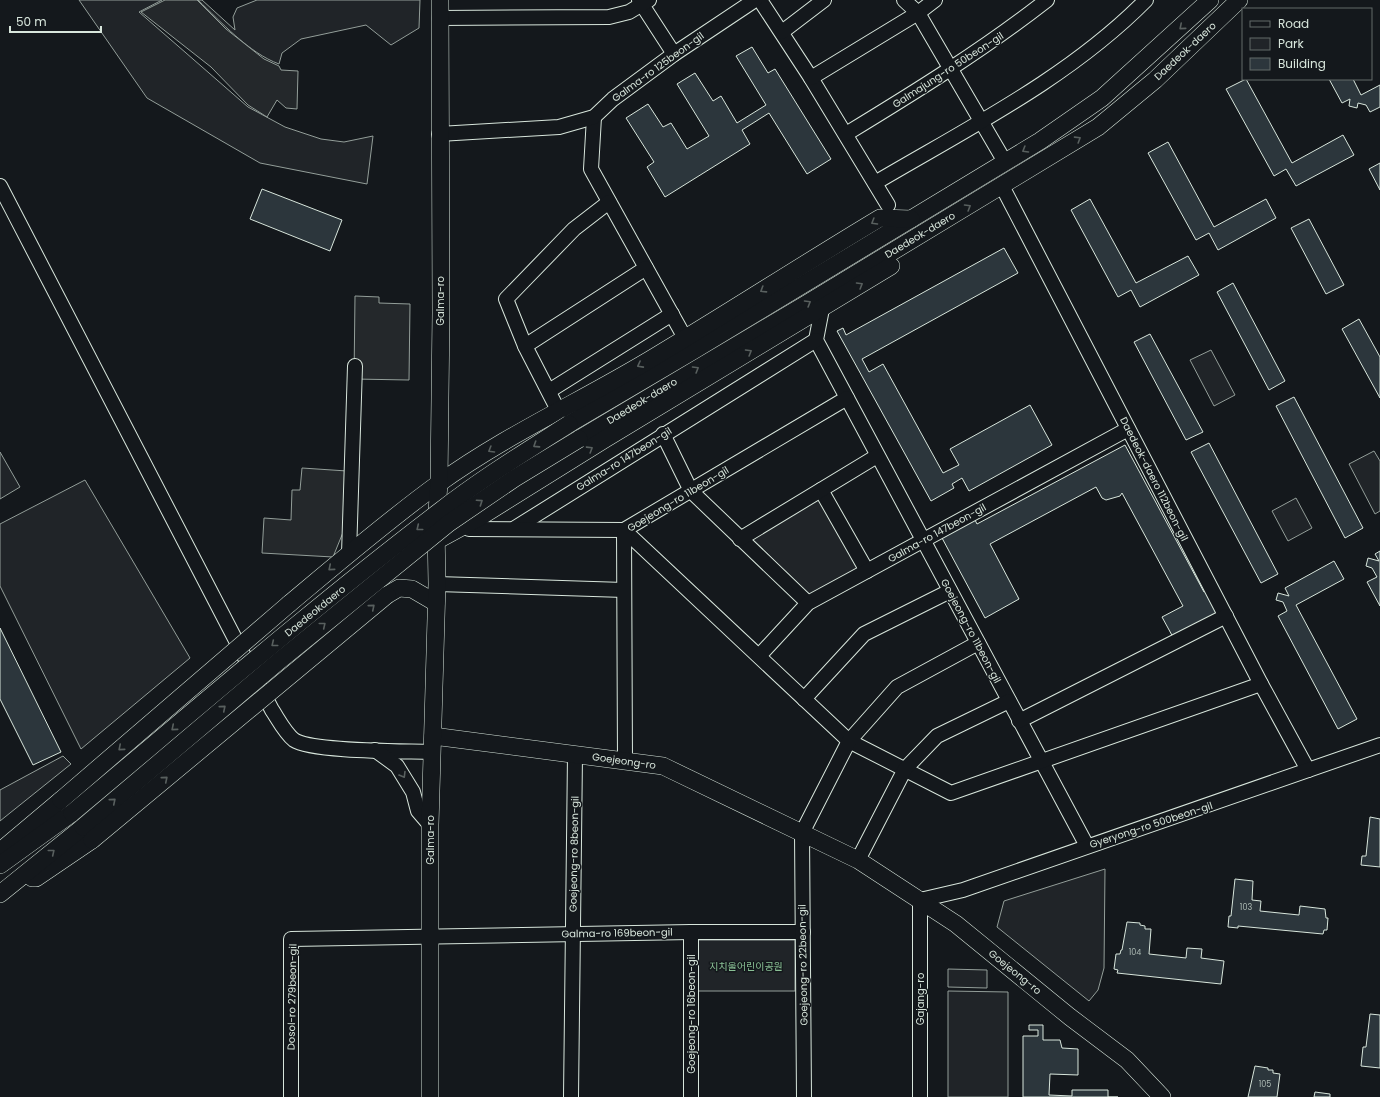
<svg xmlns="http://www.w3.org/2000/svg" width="1380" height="1097" font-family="Poppins,'Noto Sans KR',sans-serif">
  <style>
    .green { fill: #202428; stroke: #939e99 }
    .parking { fill: #24282b; stroke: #939e99 }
    .building { fill: #2c363c; stroke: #d8e6dc }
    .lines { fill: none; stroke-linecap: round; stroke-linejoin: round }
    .minor-casing { stroke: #d8e6dc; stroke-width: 16 }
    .major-casing { stroke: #d8e6dc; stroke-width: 18 }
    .minor { stroke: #14181c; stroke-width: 14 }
    .major { stroke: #14181c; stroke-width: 17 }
    .major-bridge-casing { stroke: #d8e6dc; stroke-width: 18; stroke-linecap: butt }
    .major-bridge { stroke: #14181c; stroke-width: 17 }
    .oneway { stroke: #59605f }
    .labels { text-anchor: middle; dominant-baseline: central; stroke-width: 3; stroke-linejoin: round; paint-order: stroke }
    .number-label { font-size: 8px; fill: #adbab4 }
    .street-label { font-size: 10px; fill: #d8e6dc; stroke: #14181c }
    .park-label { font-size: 10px; fill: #8ac095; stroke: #14181c }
  </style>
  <rect width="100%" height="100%" fill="#14181c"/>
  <g class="green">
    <path d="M79,0H162L139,12L248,107L285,127L321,139L344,142L373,136L367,184L260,163L147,98Z"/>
    <path d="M198,0H202L235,30L233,17L237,8L257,0H420L419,28L391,45L366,25L301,39L282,53L279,64C249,53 221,22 198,0Z"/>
    <path d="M1211,350L1235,395L1214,406L1190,360Z"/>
    <path d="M1374,451L1380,461V511L1375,514L1349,464Z"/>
    <path d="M0,452L20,487L0,499Z"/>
    <path d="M85,480L190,658L81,749L0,586V524Z"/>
    <path d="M818,498L860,569L812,597L750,537Z"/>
    <path d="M1296,498L1312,528L1288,541L1272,511Z"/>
    <path d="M63,756L71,764L0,821V790Z"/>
    <path d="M1105,869L1104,968L1098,990L1089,1001L997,927L1004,901Z"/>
    <rect x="697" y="940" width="98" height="51"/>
    <path d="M948,969L987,970V988L948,987Z"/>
    <path d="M948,991L1008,992V1097H948Z"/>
  </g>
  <g class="parking">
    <path d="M165,0H197L226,29L264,59L279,66L281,70L298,71L297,109L286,108L277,100L267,117L248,105L211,67L141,12Z"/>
    <path d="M355,296L379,297V303L410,304L409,380L354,379Z"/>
    <path d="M302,468L347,471L344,530L333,557L262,553L264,518L291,520L292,490H300Z"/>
  </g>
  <g class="building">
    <path d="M752,47L768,73L775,69L831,159L807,174L769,113L742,130L750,144L665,197L647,167L654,162L626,118L648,104L663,127L671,123L687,149L709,136L677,84L695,73L713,101L721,96L737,123L766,105L736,56Z"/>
    <path d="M1246,79L1292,163L1343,135L1354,155L1296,186L1286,169L1274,176L1226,89Z"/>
    <path d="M1329,79H1353L1361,95L1380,85V107L1370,112L1366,105L1358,103L1357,108L1349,106L1350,99L1342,103Z"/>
    <path d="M1168,142L1214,227L1266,199L1276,218L1218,250L1209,233L1196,240L1148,153Z"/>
    <path d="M1380,163V190L1369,169Z"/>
    <path d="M262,189L342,220L330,251L250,219Z"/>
    <path d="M1090,199L1136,283L1188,256L1199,275L1140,307L1131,290L1118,297L1071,210Z"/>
    <path d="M1309,219L1344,285L1326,294L1291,228Z"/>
    <path d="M1004,248L1018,273L862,359L869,372L883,364L943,473L959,465L950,449L1030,405L1052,445L969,491L962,478L952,484L954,488L931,501L837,331L843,328L846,335Z"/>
    <path d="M1233,283L1285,381L1269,390L1217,292Z"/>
    <path d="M1359,319L1380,357V398L1342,329Z"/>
    <path d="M1150,334L1203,432L1186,440L1134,342Z"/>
    <path d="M1294,397L1363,528L1345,538L1276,406Z"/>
    <path d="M1209,443L1278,574L1261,583L1191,452Z"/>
    <path d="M1125,445L1204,592L1209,589L1222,613L1174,639L1162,617L1183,606L1122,493L1120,496L1106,500L1102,498L1096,487L990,544L1019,599L985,618L942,538L975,520L977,524Z"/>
    <path d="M1380,551V606L1367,582L1377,577L1372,568L1366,566L1368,558L1379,561L1375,554Z"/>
    <path d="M1334,561L1344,579L1296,605L1357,719L1338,729L1278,616L1287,611L1283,602L1276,600L1278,593L1289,596L1285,588Z"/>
    <path d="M0,628L61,752L33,765L0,699Z"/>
    <path d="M1370,817L1380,819V867L1361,865L1362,856H1366Z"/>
    <path d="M1235,879L1253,881L1252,900L1261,901L1260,911L1299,915L1300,906L1325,909L1326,918H1328L1327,930H1324L1323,934L1238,926V928L1228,927L1229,916H1231Z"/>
    <path d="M1127,922L1140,923V925L1145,926V929H1151L1149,954L1186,958L1187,948L1202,949L1201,958L1224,961L1221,984L1117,973L1118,970L1114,969L1116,954H1120L1121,950H1122Z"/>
    <path d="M1370,1014L1380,1015V1068L1361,1066L1363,1047H1366Z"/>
    <path d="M1029,1025H1043V1040H1060L1062,1048L1078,1049V1075L1050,1074L1049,1095L1072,1096V1090H1108V1097H1118H1023V1036H1038V1030H1029Z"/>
    <path d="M1255,1066L1268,1068V1070H1273V1073L1280,1074L1277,1097H1248Z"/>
    <path d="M1315,1092L1330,1094V1097H1314Z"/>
  </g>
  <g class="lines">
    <g class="minor-casing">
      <g id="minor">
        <path d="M639,0L674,54"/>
        <path d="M760,0L811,78L888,205"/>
        <path d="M904,0L918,13L1005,162"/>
        <path d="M439,18L609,17L629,12L649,0"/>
        <path d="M782,32L824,0"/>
        <path d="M811,78L918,13L935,0"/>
        <path d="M594,117L591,169L685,338"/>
        <path d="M439,134L559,127L594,117L613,99L674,54L755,0"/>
        <path d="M846,134C915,92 983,50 1047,0"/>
        <path d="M875,183C968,128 1069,78 1146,0"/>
        <path d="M0,186L272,710C278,719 285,733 294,740C312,752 405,751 431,752"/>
        <path d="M1002,186L1261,684L1308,770"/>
        <path d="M822,309L816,340L1087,846"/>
        <path d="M525,346L646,268"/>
        <path d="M549,391L672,314"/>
        <path d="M558,410L525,346L506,299L574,229L609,202"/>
        <path d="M663,434L691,491L808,603"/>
        <path d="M821,490L867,571"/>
        <path d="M515,528L816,340"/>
        <path d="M469,529L624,530L849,741L951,793L1261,684"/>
        <path d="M740,539L877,456"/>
        <path d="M349,554L355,366"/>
        <path d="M437,584L624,590"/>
        <path d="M759,656L808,603L1128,429"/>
        <path d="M804,699L864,634L950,591"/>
        <path d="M1019,721L1226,616"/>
        <path d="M375,750L397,766L413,792L418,811L430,825"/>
        <path d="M625,761L624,530L847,398"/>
        <path d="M858,860L905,769L937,736L1009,701"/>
        <path d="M691,932V1097"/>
        <path d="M291,1097V939L691,932H803"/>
        <path d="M571,1097L575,755"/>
        <path d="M804,1097L802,833L849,741L897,687L978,643"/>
        <path d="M920,1097V900L963,890L1380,745"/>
      </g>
    </g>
    <g class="major-casing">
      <g id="major">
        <path d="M569,424L693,351L1040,141L1102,98L1210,0"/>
        <path d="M579,439L806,304L1098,127L1155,80L1239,0"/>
        <path d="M436,541L480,517L605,439L891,266"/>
        <path d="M387,595L399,588L412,589L436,603"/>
        <path d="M289,604C338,563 387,521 438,484C507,434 584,400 656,356C731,311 805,263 880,218L911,219"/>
        <path d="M433,736L663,766L858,860L956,924L1070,1017L1127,1060L1162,1097"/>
        <path d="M2,863L4,848L61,800"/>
        <path d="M0,865L72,813"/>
        <path d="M32,878H36L92,840"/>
        <path d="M0,894L83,827"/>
        <path d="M430,1097V825L437,584L436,526L439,483L441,313L440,0"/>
      </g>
    </g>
    <use href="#minor" class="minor"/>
    <use href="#major" class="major"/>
    <g class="major-bridge-casing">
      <g id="major-bridge">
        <path d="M61,800L289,604"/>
        <path d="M72,813C194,711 314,607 440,511C481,479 525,452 569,424"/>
        <path d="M83,827L279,661L449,523L515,478L579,439"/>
        <path d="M92,840L387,595"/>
      </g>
    </g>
    <use href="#major-bridge" class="major-bridge"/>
  </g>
  <defs><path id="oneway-chevron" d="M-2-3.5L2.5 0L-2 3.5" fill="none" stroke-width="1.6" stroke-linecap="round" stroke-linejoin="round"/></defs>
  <g class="oneway">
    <use href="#oneway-chevron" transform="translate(1182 27) rotate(139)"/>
    <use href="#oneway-chevron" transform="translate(1078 139) rotate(-32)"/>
    <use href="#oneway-chevron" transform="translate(1025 150) rotate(149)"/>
    <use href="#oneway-chevron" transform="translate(968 207) rotate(-31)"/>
    <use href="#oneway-chevron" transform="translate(874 222) rotate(149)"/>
    <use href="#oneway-chevron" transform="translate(860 285) rotate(-31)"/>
    <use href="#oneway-chevron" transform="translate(763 290) rotate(148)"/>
    <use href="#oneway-chevron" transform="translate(808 303) rotate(-31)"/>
    <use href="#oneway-chevron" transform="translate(749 352) rotate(-31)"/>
    <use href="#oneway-chevron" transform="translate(640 365) rotate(152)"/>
    <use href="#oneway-chevron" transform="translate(696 369) rotate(-31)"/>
    <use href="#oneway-chevron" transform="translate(536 445) rotate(147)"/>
    <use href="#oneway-chevron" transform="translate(590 449) rotate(-32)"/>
    <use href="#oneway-chevron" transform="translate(491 450) rotate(149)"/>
    <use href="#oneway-chevron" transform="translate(480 502) rotate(-34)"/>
    <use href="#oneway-chevron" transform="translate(419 528) rotate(141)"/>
    <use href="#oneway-chevron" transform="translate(331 568) rotate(140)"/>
    <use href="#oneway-chevron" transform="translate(372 607) rotate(-40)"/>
    <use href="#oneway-chevron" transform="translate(323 625) rotate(-39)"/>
    <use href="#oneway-chevron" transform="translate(274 644) rotate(141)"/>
    <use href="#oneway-chevron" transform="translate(223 708) rotate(-40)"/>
    <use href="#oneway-chevron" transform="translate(174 728) rotate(140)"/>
    <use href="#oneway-chevron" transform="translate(121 748) rotate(139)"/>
    <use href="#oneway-chevron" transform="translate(403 775) rotate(59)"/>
    <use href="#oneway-chevron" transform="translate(165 779) rotate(-40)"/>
    <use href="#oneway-chevron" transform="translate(113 801) rotate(-40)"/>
    <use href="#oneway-chevron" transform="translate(52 852) rotate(-39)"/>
  </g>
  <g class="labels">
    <g class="number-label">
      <text x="1246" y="907">103</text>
      <text x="1135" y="952">104</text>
      <text x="1265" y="1084">105</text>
    </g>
    <g class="street-label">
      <text transform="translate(1185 51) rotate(-43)">Daedeok-daero</text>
      <text transform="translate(658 67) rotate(-36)">Galma-ro 125beon-gil</text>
      <text transform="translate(948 70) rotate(-33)">Galmajung-ro 50beon-gil</text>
      <text transform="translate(920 235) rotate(-31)">Daedeok-daero</text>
      <text transform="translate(440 301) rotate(-90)">Galma-ro</text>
      <text transform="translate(642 401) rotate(-31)">Daedeok-daero</text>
      <text transform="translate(624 459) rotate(-32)">Galma-ro 147beon-gil</text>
      <text transform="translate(1154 479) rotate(63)">Daedeok-daero 112beon-gil</text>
      <text transform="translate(678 499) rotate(-31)">Goejeong-ro 11beon-gil</text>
      <text transform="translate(937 533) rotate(-29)">Galma-ro 147beon-gil</text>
      <text transform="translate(315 611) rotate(-39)">Daedeokdaero</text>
      <text transform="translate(971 631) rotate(62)">Goejeong-ro 11beon-gil</text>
      <text transform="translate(624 761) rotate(8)">Goejeong-ro</text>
      <text transform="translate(1151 825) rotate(-18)">Gyeryong-ro 500beon-gil</text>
      <text transform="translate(430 840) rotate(-90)">Galma-ro</text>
      <text transform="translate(574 854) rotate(-89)">Goejeong-ro 8beon-gil</text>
      <text transform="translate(617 933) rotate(-1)">Galma-ro 169beon-gil</text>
      <text transform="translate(803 965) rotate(-91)">Goejeong-ro 22beon-gil</text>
      <text transform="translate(1015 972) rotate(39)">Goejeong-ro</text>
      <text transform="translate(292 997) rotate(-89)">Dosol-ro 279beon-gil</text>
      <text transform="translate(920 999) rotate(-90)">Gajang-ro</text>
      <text transform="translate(691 1014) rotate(-90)">Goejeong-ro 16beon-gil</text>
    </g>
    <g class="park-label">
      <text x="746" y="966">지치울어린이공원</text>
    </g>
  </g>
  <rect x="1242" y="8" width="130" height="72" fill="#14181c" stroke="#626a69"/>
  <rect x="1250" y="21" width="20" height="6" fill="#14181c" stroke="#626a69"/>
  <text x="1278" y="28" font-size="12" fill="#d8e6dc">Road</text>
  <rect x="1250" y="38" width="20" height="12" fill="#202428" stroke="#626a69"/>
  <text x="1278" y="48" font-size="12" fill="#d8e6dc">Park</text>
  <rect x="1250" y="58" width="20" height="12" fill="#2c363c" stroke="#626a69"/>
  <text x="1278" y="68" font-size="12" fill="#d8e6dc">Building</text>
  <path d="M10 26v6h91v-6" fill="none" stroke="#d8e6dc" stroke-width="2"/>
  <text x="16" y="26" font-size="12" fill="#d8e6dc" stroke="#14181c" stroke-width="3" paint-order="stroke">50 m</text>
</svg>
